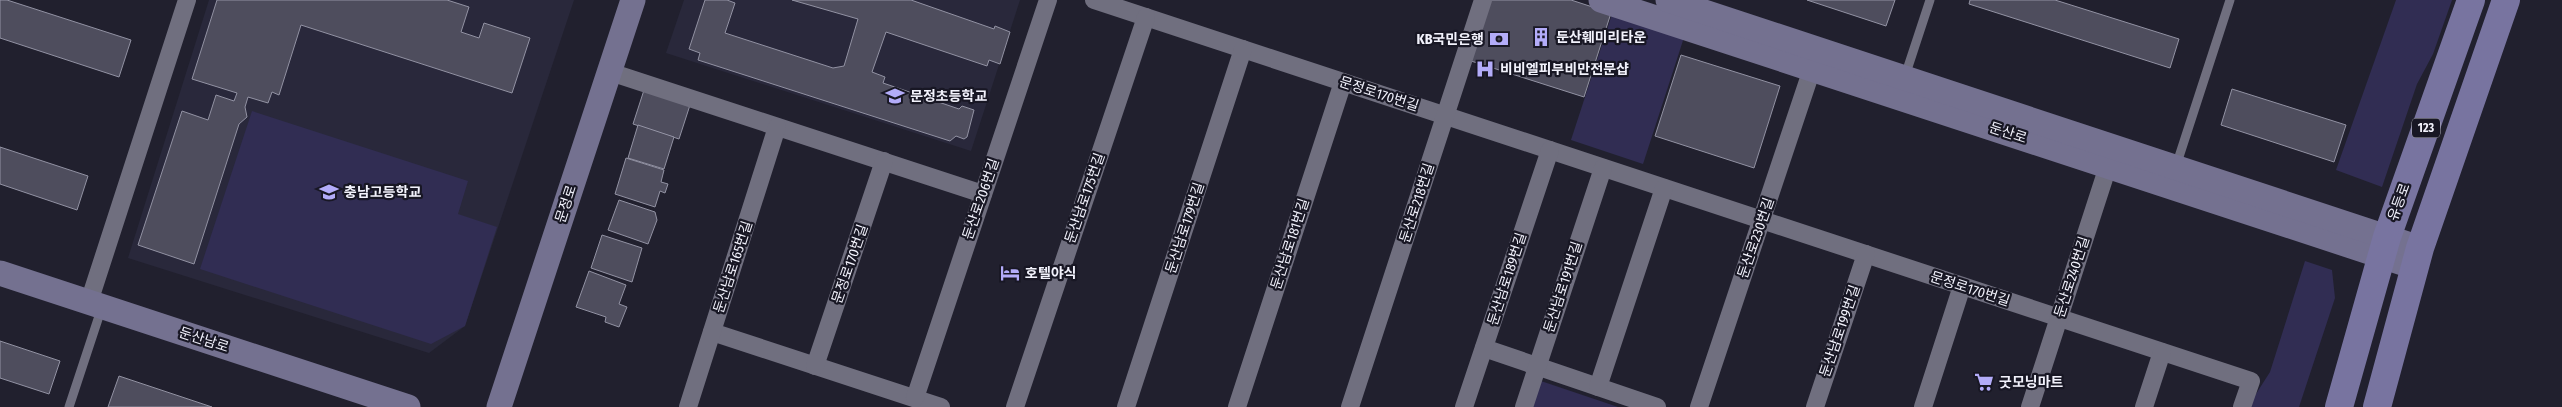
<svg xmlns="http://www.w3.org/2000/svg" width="2562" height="407" font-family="'Fira Sans Condensed','Noto Sans KR',sans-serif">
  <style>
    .built { fill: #29283b }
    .green { fill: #312d53 }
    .building { fill: #4e4d5d; stroke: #9292a3 }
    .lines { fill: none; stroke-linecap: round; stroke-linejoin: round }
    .service { stroke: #706f7f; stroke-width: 9 }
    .minor { stroke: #706f7f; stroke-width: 18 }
    .secondary { stroke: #747190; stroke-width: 25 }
    .primary { stroke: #7874a0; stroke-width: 28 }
    .labels { text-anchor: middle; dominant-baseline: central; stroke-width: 4.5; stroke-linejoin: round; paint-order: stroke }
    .shield { fill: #181724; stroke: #b1b0bb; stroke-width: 1 }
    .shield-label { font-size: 12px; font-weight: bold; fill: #f2f2fc }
    .poi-label { font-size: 14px; font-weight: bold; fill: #f2f2fc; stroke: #181724; text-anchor: start }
    .street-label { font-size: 14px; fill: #f2f2fc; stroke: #181724 }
  </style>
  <rect width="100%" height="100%" fill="#21202e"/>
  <g class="built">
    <path d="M209,0H574L465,326L429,353L128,258Z"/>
    <path d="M684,0H1020L971,151L666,53Z"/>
  </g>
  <g class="green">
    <path d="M2396,0H2452L2433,54L2417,84L2382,187L2336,170Z"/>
    <path d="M1616,2L1688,25L1643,164L1571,140Z"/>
    <path d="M252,111L468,181L458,214L497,227L465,326L431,344L200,269Z"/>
    <path d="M2305,261L2332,270L2335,298L2299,407H2251L2254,397L2270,372Z"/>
    <path d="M1538,380L1618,407H1529Z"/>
  </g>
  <g class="building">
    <path d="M0,0H7L131,40L119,77L0,38Z"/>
    <path d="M217,0H447L469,7L461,32L479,38L484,23L530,38L512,93L301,25L279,95L272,92L268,103L248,97L245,107L247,117L239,124L194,264L138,245L182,111L208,120L216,95L234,101L237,93L192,79Z"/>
    <path d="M705,0H727L735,3L725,33L833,68L844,66L858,19L792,0H911L994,29L995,26L1010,32L1000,64L989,60L987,66L886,32L872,72L885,77L883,83L959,109L962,106L974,110L967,137L964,139L956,136L950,141L698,60L700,53L689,49Z"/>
    <path d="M1491,0H1571L1611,13L1584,97L1471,61Z"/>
    <path d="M1807,0H1895L1886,26Z"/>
    <path d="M1970,0H2055L2179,39L2170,68L1969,4Z"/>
    <path d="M1681,55L1780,86L1754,168L1655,136Z"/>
    <path d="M2232,89L2346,125L2334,162L2221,125Z"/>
    <path d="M644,90L690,105L679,139L633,124Z"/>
    <path d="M638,125L674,137L664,169L628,158Z"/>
    <path d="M0,147L88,176L77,210L0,184Z"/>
    <path d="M626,158L664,170L661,182L668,184L665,193L660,191L655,207L615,194Z"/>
    <path d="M619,200L655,212L657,220L648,244L608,230Z"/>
    <path d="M602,235L642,248L632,282L591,268Z"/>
    <path d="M589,271L626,285L619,304L627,307L619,327L605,322L606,317L576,307Z"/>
    <path d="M0,341L60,361L49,394L0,378Z"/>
    <path d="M119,376L212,407H108Z"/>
  </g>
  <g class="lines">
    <g class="service">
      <path d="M1905,76L1930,0"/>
      <path d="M2176,166L2230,0"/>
      <path d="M69,407L102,307"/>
    </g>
    <g class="minor">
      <path d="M1094,0L2251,381L2242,407"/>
      <path d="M610,72L983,194"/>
      <path d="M89,302L187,0"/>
      <path d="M712,332L941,407"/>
      <path d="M1484,348L1657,407"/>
      <path d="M815,366L884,161"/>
      <path d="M1598,387L1664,188"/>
      <path d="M915,398L1048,0"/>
      <path d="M688,407L777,127"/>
      <path d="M1015,407L1146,17"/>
      <path d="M1126,407L1243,49"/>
      <path d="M1237,407L1343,82"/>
      <path d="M1350,407L1483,0"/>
      <path d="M1464,407L1550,150"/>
      <path d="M1524,407L1603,168"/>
      <path d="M1699,407L1812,69"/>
      <path d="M1815,407L1866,254"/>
      <path d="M1923,407L1962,286"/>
      <path d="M2030,407L2111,157"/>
      <path d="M2144,407L2162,352"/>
    </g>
    <g class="secondary">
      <path d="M1601,0L2415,267"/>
      <path d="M1668,0L2420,248"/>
      <path d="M0,273L408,407"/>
      <path d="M499,407L633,0"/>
    </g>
    <g class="primary">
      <path d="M2339,407L2387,237L2471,0"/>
      <path d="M2377,407L2420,248L2506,0"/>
    </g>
  </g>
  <defs>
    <g id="building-bare" transform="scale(1.5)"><path d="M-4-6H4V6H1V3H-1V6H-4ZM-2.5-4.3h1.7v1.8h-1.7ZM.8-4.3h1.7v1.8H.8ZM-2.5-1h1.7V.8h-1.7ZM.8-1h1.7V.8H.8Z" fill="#b3acf9" stroke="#181724" stroke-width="2.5" paint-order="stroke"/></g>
    <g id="bank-bare" transform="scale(1.5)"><path d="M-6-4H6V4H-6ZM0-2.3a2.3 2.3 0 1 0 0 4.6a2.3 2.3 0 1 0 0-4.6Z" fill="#b3acf9" stroke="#181724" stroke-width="2.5" paint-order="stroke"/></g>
    <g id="hospital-bare" transform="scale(1.5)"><path d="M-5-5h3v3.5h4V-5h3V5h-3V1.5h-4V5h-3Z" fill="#b3acf9" stroke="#181724" stroke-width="2.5" paint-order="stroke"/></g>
    <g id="school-bare" transform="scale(1.5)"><path d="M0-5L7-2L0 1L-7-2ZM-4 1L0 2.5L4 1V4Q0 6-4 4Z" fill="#b3acf9" stroke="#181724" stroke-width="2.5" paint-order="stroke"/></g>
    <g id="hotel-bare" transform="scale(1.5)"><path d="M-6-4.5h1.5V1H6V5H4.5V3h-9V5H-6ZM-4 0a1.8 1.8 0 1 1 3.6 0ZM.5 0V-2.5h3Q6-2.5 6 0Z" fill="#b3acf9" stroke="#181724" stroke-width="2.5" paint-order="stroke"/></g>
    <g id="supermarket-bare" transform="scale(1.5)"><path d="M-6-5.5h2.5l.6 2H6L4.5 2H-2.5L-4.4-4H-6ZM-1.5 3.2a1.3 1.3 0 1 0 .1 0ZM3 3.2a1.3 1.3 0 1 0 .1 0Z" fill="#b3acf9" stroke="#181724" stroke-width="2.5" paint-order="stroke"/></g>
  </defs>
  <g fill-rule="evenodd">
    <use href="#building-bare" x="1541" y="37"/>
    <use href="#bank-bare" x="1499" y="39"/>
    <use href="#hospital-bare" x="1485" y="69"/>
    <use href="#school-bare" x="895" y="96"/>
    <use href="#school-bare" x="329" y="192"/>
    <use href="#hotel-bare" x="1010" y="273"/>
    <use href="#supermarket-bare" x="1984" y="382"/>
  </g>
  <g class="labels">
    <rect class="shield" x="2412" y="118.5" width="28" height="19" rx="4"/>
    <g class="shield-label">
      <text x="2426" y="128">123</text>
    </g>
    <g class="poi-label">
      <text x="1556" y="37">둔산훼미리타운</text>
      <text x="1484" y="39" text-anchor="end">KB국민은행</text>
      <text x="1500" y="69">비비엘피부비만전문샵</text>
      <text x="910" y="96">문정초등학교</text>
      <text x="344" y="192">충남고등학교</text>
      <text x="1025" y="273">호텔야식</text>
      <text x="1999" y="382">굿모닝마트</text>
    </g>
    <g class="street-label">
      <text transform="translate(1379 94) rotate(18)">문정로170번길</text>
      <text transform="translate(2008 133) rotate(18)">둔산로</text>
      <text transform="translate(1085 198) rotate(-71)">둔산남로175번길</text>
      <text transform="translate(981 199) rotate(-71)">둔산로206번길</text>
      <text transform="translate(2399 202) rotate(-70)">유등로</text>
      <text transform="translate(1417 203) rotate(-72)">둔산로218번길</text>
      <text transform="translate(566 204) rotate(-72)">문정로</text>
      <text transform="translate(1185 228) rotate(-72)">둔산남로179번길</text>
      <text transform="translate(1756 238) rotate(-71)">둔산로230번길</text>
      <text transform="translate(1290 244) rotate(-72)">둔산남로181번길</text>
      <text transform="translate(850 264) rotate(-71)">문정로170번길</text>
      <text transform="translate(733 267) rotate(-72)">둔산남로165번길</text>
      <text transform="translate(2072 277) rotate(-72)">둔산로240번길</text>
      <text transform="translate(1507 279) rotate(-72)">둔산남로189번길</text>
      <text transform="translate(1563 287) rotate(-72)">둔산남로191번길</text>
      <text transform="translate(1970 289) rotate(18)">문정로170번길</text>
      <text transform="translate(1840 331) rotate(-71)">둔산남로199번길</text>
      <text transform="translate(204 340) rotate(18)">둔산남로</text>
    </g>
  </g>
</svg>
